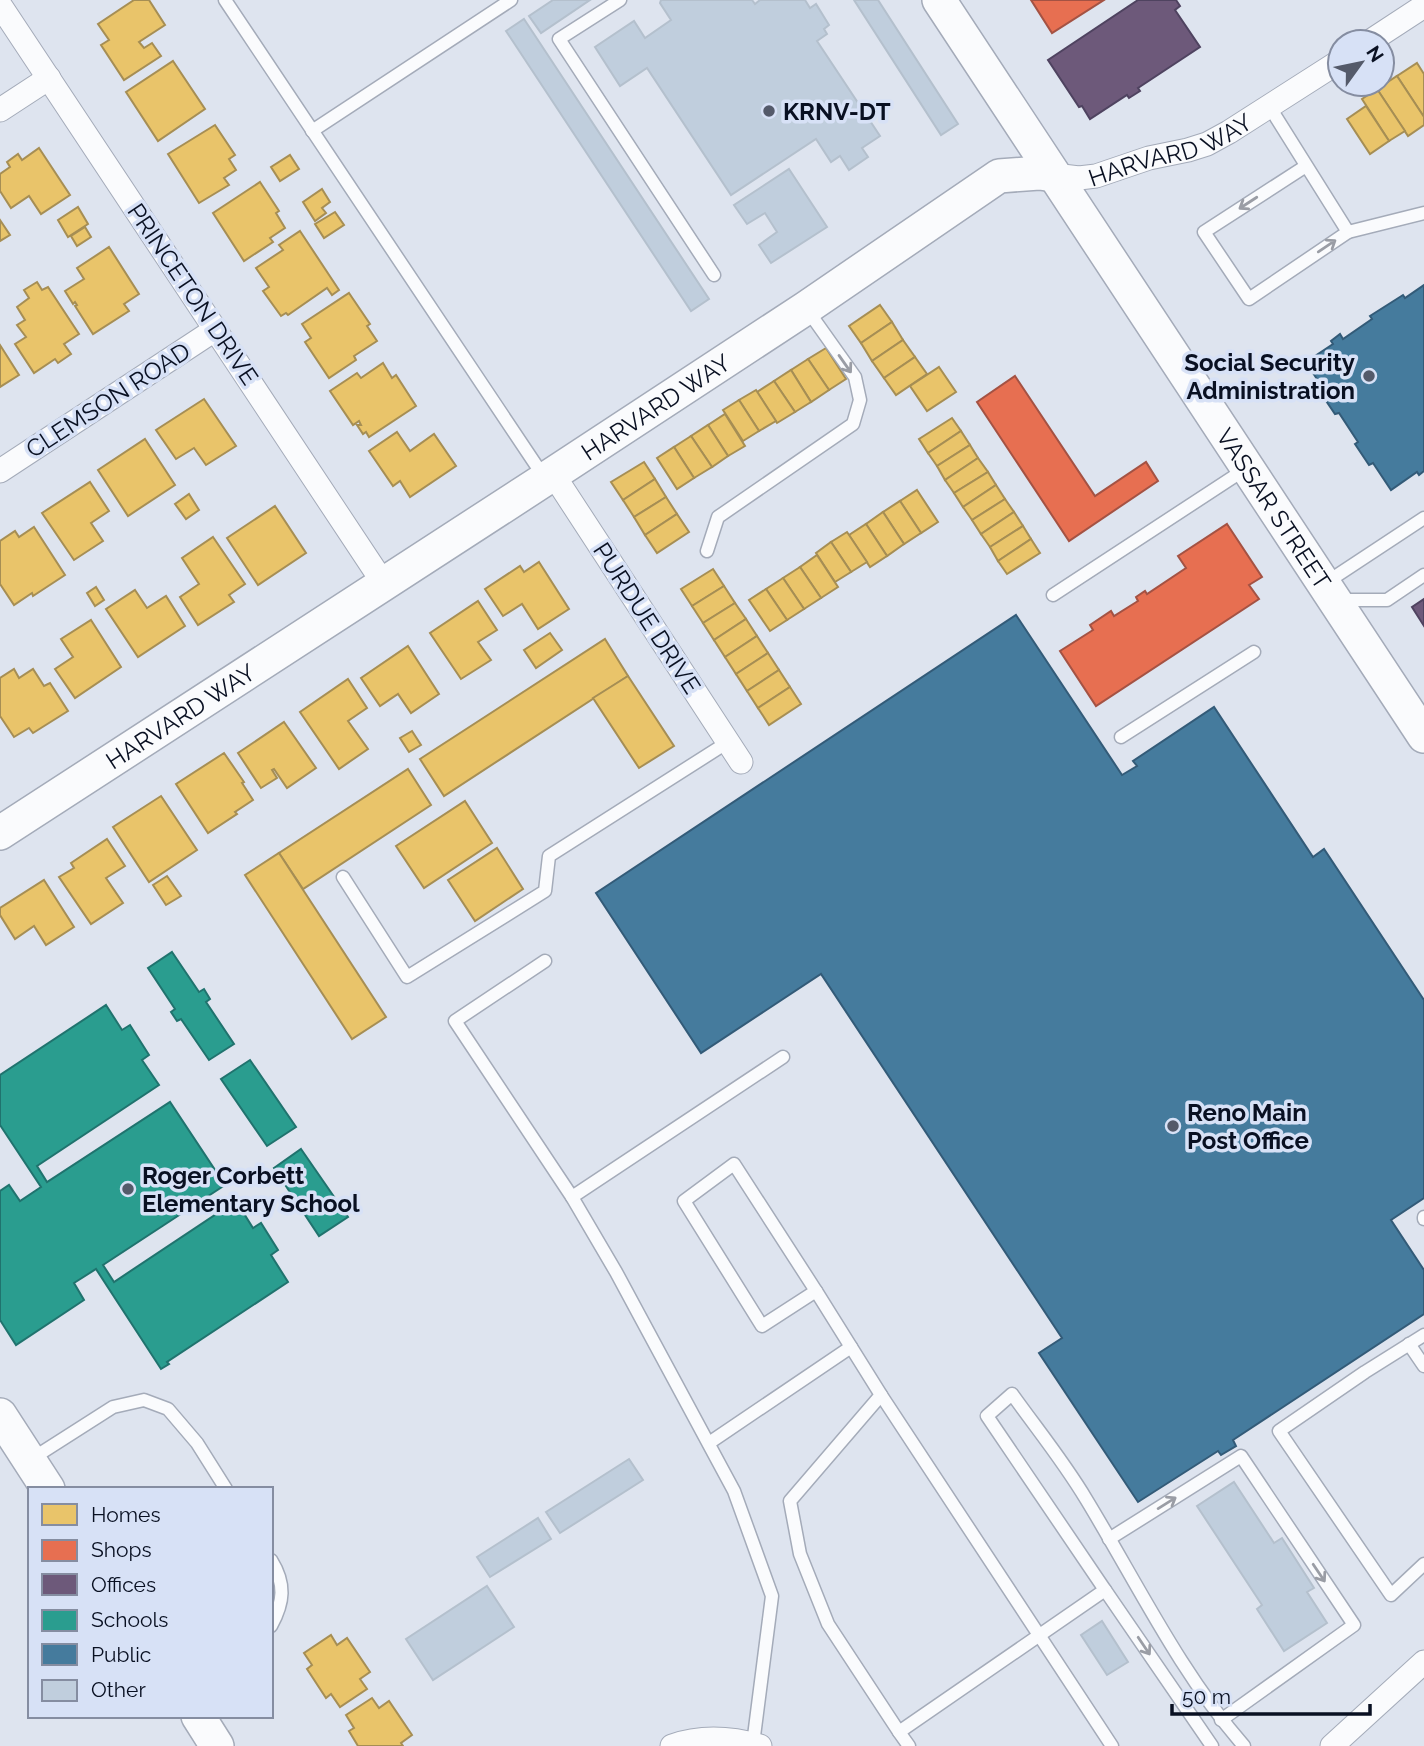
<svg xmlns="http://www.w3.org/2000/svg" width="1424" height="1746" font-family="Raleway,sans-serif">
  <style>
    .homes { fill: #e9c46a; stroke: #a68e54; stroke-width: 2 }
    .shops { fill: #e76f51; stroke: #a45243; stroke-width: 2 }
    .offices { fill: #6d597a; stroke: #4f4360; stroke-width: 2 }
    .schools { fill: #2a9d8f; stroke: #20736e; stroke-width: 2 }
    .public { fill: #457b9d; stroke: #335b78; stroke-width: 2 }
    .building { fill: #c0cedd; stroke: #b4c0cd; stroke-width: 2 }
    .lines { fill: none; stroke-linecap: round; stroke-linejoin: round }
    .lane-casing { stroke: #a4abb9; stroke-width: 15 }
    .street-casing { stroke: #a4abb9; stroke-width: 25 }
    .secondary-casing { stroke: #a4abb9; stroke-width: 36 }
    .lane { stroke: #fafbfd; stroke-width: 12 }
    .street { stroke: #fafbfd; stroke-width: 23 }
    .secondary { stroke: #fafbfd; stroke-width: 33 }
    .oneway { stroke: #9a9da5 }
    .poi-dot { fill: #545a6a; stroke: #d7e1f6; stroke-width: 2.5 }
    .labels { text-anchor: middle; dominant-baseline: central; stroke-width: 7; stroke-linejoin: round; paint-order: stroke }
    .poi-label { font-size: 24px; font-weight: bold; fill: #091022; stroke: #d7e1f6; text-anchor: start }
    .street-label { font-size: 24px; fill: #091022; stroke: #d7e1f6 }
  </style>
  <rect width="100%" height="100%" fill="#dee4ef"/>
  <g class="homes">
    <path d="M134,0H149L165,25L139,42L144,48L152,43L161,56L124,80L101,45L109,40L98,24Z"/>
    <path d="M173,61L205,109L158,141L126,92Z"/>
    <path d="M1417,63L1424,74V117L1397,76Z"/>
    <path d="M1397,76L1424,117V125L1408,136L1377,89Z"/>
    <path d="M1377,89L1405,131L1389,141L1362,99Z"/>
    <path d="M1366,106L1389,141L1370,154L1347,119Z"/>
    <path d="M215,125L235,155L229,159L236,170L224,178L229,185L199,203L168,154Z"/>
    <path d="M39,148L70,195L41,214L29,196L11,208L0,191V174L10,167L7,162L18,154L22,160Z"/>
    <path d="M290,155L299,169L280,181L271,167Z"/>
    <path d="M260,182L279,211L276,213L285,228L270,238L273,242L244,261L213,213Z"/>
    <path d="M322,189L330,202L322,208L326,213L315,221L303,202Z"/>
    <path d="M78,207L88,224L68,237L58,220Z"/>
    <path d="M335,212L344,225L324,238L315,224Z"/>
    <path d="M0,220L10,235L0,241Z"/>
    <path d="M85,227L91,237L77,246L71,236Z"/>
    <path d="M300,231L339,290L332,295L327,288L288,315L286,313L281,316L263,291L269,287L256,268L283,250L279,245Z"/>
    <path d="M109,247L139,294L124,304L129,311L93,334L75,306L77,305L75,302L73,304L65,291L84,279L77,268Z"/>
    <path d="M37,282L42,290L48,287L79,334L64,344L71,354L58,363L55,359L34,373L15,344L26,337L17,325L25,320L17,307L29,298L24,290Z"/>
    <path d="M349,293L370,324L367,326L377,341L354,356L356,360L329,378L305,342L311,338L302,324Z"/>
    <path d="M880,305L892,322L861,343L849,326Z"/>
    <path d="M892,322L903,340L872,361L861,343Z"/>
    <path d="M903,340L915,357L884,378L872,361Z"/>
    <path d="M0,345L19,375L0,387Z"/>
    <path d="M826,348L846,379L829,390L808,359Z"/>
    <path d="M915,357L927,374L896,395L884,378Z"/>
    <path d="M808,359L829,390L811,402L791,370Z"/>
    <path d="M383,363L392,378L396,375L416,406L369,437L366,432L363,434L357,425H361L359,421L353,425L330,391L357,373L361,378Z"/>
    <path d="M939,367L956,392L927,411L910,386Z"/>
    <path d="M791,370L811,402L795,412L774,381Z"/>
    <path d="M774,381L795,412L777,423L757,392Z"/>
    <path d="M756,390L776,421L759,431L739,400Z"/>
    <path d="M204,399L236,446L206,465L194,448L176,459L156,430Z"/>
    <path d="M739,400L759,431L743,441L723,410Z"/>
    <path d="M725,414L745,446L728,456L708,425Z"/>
    <path d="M952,418L961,431L928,453L919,439Z"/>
    <path d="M708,425L728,456L712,467L691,436Z"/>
    <path d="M961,431L970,445L937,466L928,453Z"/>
    <path d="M397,432L410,451L434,434L456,466L410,497L400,481L393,486L369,451Z"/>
    <path d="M691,436L712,467L694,478L674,447Z"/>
    <path d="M145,439L175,485L128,516L98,470Z"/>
    <path d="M970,445L978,458L945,480L937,466Z"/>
    <path d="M674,447L694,478L677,489L657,458Z"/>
    <path d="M978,458L988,472L954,493L945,480Z"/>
    <path d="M644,462L655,479L623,500L611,482Z"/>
    <path d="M988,472L996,485L963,507L954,493Z"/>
    <path d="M655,479L666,497L634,517L623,500Z"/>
    <path d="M90,482L109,511L91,523L103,541L74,560L42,513Z"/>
    <path d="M996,485L1005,499L972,520L963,507Z"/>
    <path d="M917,490L938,522L921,533L900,501Z"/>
    <path d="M189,494L199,510L186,519L175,504Z"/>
    <path d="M666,497L677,514L645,535L634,517Z"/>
    <path d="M1005,499L1014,512L981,534L972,520Z"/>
    <path d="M900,501L921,533L904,544L883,512Z"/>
    <path d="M275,506L306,553L258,585L227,538Z"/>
    <path d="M883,512L904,544L887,556L866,524Z"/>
    <path d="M1014,512L1023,526L990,547L981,534Z"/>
    <path d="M677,514L689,532L657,553L645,535Z"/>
    <path d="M866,524L887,556L870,567L849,535Z"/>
    <path d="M1023,526L1031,539L998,561L990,547Z"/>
    <path d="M34,527L65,575L33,596L32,593L14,605L0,584V541L15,531L19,537Z"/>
    <path d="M847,532L867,562L851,572L831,542Z"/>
    <path d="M213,537L245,584L229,595L234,602L198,625L180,597L199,584L182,558Z"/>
    <path d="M1031,539L1040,553L1007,574L998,561Z"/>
    <path d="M831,542L851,572L835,582L816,553Z"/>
    <path d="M817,555L838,587L821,598L800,567Z"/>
    <path d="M539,562L569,609L538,629L522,604L503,616L485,589L520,566L524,572Z"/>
    <path d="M800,567L821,598L804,609L783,578Z"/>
    <path d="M713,569L724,586L692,606L681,589Z"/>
    <path d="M783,578L804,609L787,620L766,589Z"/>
    <path d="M724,586L735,603L703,623L692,606Z"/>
    <path d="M96,587L104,600L95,606L87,593Z"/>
    <path d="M766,589L787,620L770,631L749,600Z"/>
    <path d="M135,590L147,608L166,596L185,626L138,657L106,609Z"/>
    <path d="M478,601L497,630L478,642L491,660L461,679L430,633Z"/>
    <path d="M735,603L746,619L714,640L703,623Z"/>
    <path d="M746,619L757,636L725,657L714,640Z"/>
    <path d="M91,620L121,667L75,698L55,669L73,657L61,639Z"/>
    <path d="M550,633L562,650L536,668L524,650Z"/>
    <path d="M757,636L768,653L736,674L725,657Z"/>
    <path d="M605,639L628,676L444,796L420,759Z"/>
    <path d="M408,646L439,694L411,713L398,694L380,706L361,678Z"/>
    <path d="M768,653L779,670L747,691L736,674Z"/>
    <path d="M14,669L19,678L33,669L44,686L50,683L68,711L33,733L29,728L14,737L0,716V678Z"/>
    <path d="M779,670L790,687L758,708L747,691Z"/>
    <path d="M628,676L674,746L639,768L593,698Z"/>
    <path d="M348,679L367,708L348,721L368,749L339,769L300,712Z"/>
    <path d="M790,687L801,704L769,725L758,708Z"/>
    <path d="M284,722L316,768L287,788L274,769L272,770L277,778L261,788L238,753Z"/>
    <path d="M412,731L421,745L409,752L400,738Z"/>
    <path d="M224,753L244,782L242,783L253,800L235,812L237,814L208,833L176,784Z"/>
    <path d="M408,769L431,805L303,889L279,853Z"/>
    <path d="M161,796L197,850L149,882L113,827Z"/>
    <path d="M465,801L492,843L424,888L396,846Z"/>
    <path d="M107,839L125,866L106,878L123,903L91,924L59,877L74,868L71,863Z"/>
    <path d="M497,848L523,889L475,921L448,880Z"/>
    <path d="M279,853L386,1017L352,1039L245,875Z"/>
    <path d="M167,876L181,896L166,905L153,885Z"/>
    <path d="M44,880L74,927L46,945L34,926L15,939L0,915V908Z"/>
    <path d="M331,1635L337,1645L347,1638L370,1672L360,1679L367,1689L340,1707L331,1694L326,1698L307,1669L312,1665L304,1653Z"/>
    <path d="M372,1698L379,1708L389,1701L412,1735L401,1743L403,1746H358L349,1731L354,1728L346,1715Z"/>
  </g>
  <g class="shops">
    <path d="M1031,0H1104L1052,33Z"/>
    <path d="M1015,376L1095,496L1146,462L1158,481L1069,541L977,402Z"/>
    <path d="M1227,524L1262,577L1249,585L1259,599L1096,706L1060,651L1093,630L1090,625L1111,611L1114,616L1138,601L1136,597L1145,591L1147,594L1186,568L1178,556Z"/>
  </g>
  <g class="offices">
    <path d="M1138,0H1176L1180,6L1175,10L1200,47L1138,88L1140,91L1129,98L1127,95L1090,119L1082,106L1079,107L1048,60Z"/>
    <path d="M1424,599V626L1412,607Z"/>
  </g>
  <g class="schools">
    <path d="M172,952L199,992L204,989L210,999L206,1002L234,1044L209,1060L181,1019L177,1021L171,1012L175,1009L148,968Z"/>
    <path d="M106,1005L122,1030L130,1025L149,1055L142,1060L159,1085L37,1166L47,1182L170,1102L225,1185L103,1265L114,1282L236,1201L253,1228L261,1223L278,1250L271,1255L288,1282L167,1362L169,1364L161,1369L96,1269L74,1283L84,1300L16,1345L0,1320V1191L9,1185L20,1201L41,1187L0,1125V1075Z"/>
    <path d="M250,1060L296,1127L267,1146L221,1079Z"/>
    <path d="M301,1149L348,1217L319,1236L274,1168Z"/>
  </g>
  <g class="public">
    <path d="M1424,285V471L1419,475L1417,472L1391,490L1373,463L1369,465L1355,444L1358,442L1339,413L1335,414L1320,392L1324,390L1306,362L1333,344L1331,341L1340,334L1343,339L1372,319L1370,316L1403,295L1405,298Z"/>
    <path d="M1016,615L1122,775L1137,766L1133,761L1214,707L1313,857L1324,849L1424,1000V1198L1391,1220L1424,1270V1314L1233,1440L1236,1446L1221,1455L1218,1451L1138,1502L1039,1353L1062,1338L821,974L701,1053L596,893Z"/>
  </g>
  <g class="building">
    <path d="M553,0H590L541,33L529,16Z"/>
    <path d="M661,0H752L755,4L760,0H805L810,8L816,4L829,25L824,29L827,34L817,41L880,136L862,148L868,157L849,170L840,156L831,162L816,139L731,195L647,68L620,86L595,47L634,21L645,38L671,20L660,3Z"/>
    <path d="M854,0H878L958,124L941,135Z"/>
    <path d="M524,19L709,299L691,311L506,31Z"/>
    <path d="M789,169L827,227L771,263L759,245L777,232L765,213L747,224L734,205Z"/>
    <path d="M629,1459L643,1480L560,1533L546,1512Z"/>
    <path d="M1234,1482L1274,1543L1282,1538L1314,1588L1307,1592L1327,1623L1284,1651L1257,1609L1262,1605L1197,1506Z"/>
    <path d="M538,1518L551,1539L490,1577L477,1557Z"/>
    <path d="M487,1586L514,1627L433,1680L406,1639Z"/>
    <path d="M1102,1621L1128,1662L1107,1675L1081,1635Z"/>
  </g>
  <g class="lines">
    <g class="lane-casing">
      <g id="lane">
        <path d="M225,0L544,477"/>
        <path d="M620,0L559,39L714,275"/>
        <path d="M1269,106L1348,232L1249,299L1204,232L1306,166"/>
        <path d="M312,131L511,0"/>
        <path d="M1348,232L1424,213"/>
        <path d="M707,551L718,517L853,424L860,400L855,377L806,308"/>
        <path d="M1324,584L1424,518"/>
        <path d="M1053,595L1247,468"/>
        <path d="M1337,600H1387L1424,575"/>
        <path d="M1121,737L1254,652"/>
        <path d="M343,877L407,977L545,891L549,856L728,742"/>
        <path d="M545,961L455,1021L572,1197L616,1272L734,1491L772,1596L753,1744"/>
        <path d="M734,1164L816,1291L762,1326L684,1201Z"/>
        <path d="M572,1197L783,1057"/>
        <path d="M1424,1217V1219"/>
        <path d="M816,1291L881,1395L790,1501L800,1554L828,1624L899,1732L1105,1590L987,1416L1012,1394C1037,1429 1064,1462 1086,1499C1136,1581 1180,1673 1244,1746"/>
        <path d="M1424,1335L1365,1372L1279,1431L1391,1595L1424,1564"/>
        <path d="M1409,1344L1424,1366"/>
        <path d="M881,1395L1112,1746"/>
        <path d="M709,1443L851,1347"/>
        <path d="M30,1460L113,1407L144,1400L168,1409L197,1443L226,1489"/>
        <path d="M1109,1539L1241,1456L1354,1625L1221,1720"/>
        <path d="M271,1560C286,1584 284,1602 271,1626"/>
        <path d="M1105,1590L1212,1746"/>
        <path d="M899,1732L909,1746"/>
      </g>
    </g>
    <g class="street-casing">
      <g id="street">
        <path d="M0,5L384,584"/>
        <path d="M1369,42L1424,6"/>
        <path d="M0,110L49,78"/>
        <path id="s1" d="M1054,175L1079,178L1096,176L1149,158L1188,150L1207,144L1229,132L1340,61"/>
        <path d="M0,471L216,329"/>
        <path d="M553,474L741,762"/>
        <path d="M672,1746C700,1736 732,1738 760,1746"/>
        <path d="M1332,1746L1424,1662"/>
      </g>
    </g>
    <g class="secondary-casing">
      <g id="secondary">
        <path id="s2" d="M939,0L1424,736"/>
        <path id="s3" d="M0,833L553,474L806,308L999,176L1039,173L1054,175"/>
        <path d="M0,1415L48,1489"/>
        <path d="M198,1716L217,1746"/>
      </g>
    </g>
    <use href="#lane" class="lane"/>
    <use href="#street" class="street"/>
    <use href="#secondary" class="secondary"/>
  </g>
  <defs><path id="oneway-shaft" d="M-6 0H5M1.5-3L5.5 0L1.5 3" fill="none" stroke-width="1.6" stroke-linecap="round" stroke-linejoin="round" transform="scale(1.75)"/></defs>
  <g class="oneway">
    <use href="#oneway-shaft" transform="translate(1248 203) rotate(147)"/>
    <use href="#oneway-shaft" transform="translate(1327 246) rotate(-34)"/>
    <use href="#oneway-shaft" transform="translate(845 364) rotate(55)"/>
    <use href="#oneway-shaft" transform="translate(1167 1503) rotate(-32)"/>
    <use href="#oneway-shaft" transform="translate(1319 1573) rotate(56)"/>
    <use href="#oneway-shaft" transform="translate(1144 1646) rotate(56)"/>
  </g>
  <g class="poi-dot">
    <circle cx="769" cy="111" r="7"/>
    <circle cx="1369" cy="376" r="7"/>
    <circle cx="1173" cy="1126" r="7"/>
    <circle cx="128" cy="1189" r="7"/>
  </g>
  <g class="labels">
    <g class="poi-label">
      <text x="783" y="111">KRNV-DT</text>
      <text x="1355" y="362" text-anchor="end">Social Security<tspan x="1355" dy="28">Administration</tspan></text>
      <text x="1187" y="1112">Reno Main<tspan x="1187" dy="28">Post Office</tspan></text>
      <text x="142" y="1175">Roger Corbett<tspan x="142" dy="28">Elementary School</tspan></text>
    </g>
    <g class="street-label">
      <text stroke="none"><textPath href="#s1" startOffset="121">HARVARD WAY</textPath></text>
      <text transform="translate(193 294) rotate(56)">PRINCETON DRIVE</text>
      <text transform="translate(108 400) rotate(-33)">CLEMSON ROAD</text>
      <text stroke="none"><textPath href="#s3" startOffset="782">HARVARD WAY</textPath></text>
      <text stroke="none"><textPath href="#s2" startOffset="609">VASSAR STREET</textPath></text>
      <text transform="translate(647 618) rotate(57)">PURDUE DRIVE</text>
      <text stroke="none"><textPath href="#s3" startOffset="215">HARVARD WAY</textPath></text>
    </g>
  </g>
  <rect x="28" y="1487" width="245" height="231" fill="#d7e1f6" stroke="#858da1" stroke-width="2"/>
  <rect x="42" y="1504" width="35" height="21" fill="#e9c46a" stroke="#858da1" stroke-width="2"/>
  <text x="91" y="1522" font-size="21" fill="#091022">Homes</text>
  <rect x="42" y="1540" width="35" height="21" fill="#e76f51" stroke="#858da1" stroke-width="2"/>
  <text x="91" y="1557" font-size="21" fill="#091022">Shops</text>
  <rect x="42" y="1574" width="35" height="21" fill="#6d597a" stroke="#858da1" stroke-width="2"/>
  <text x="91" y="1592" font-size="21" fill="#091022">Offices</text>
  <rect x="42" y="1610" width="35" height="21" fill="#2a9d8f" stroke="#858da1" stroke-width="2"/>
  <text x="91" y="1627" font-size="21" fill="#091022">Schools</text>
  <rect x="42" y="1644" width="35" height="21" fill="#457b9d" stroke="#858da1" stroke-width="2"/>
  <text x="91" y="1662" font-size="21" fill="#091022">Public</text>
  <rect x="42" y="1680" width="35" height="21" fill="#c0cedd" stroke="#858da1" stroke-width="2"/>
  <text x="91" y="1697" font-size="21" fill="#091022">Other</text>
  <g transform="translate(1361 63) rotate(57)"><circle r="33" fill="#d7e1f6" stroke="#858da1" stroke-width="2"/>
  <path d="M0-5L12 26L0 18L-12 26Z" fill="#545a6a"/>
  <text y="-10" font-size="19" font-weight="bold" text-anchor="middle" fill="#091022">N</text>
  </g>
  <path d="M1172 1704v10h198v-10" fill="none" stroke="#091022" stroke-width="3.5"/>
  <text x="1182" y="1704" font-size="21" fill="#091022" stroke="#d7e1f6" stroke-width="5" paint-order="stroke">50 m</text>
</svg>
